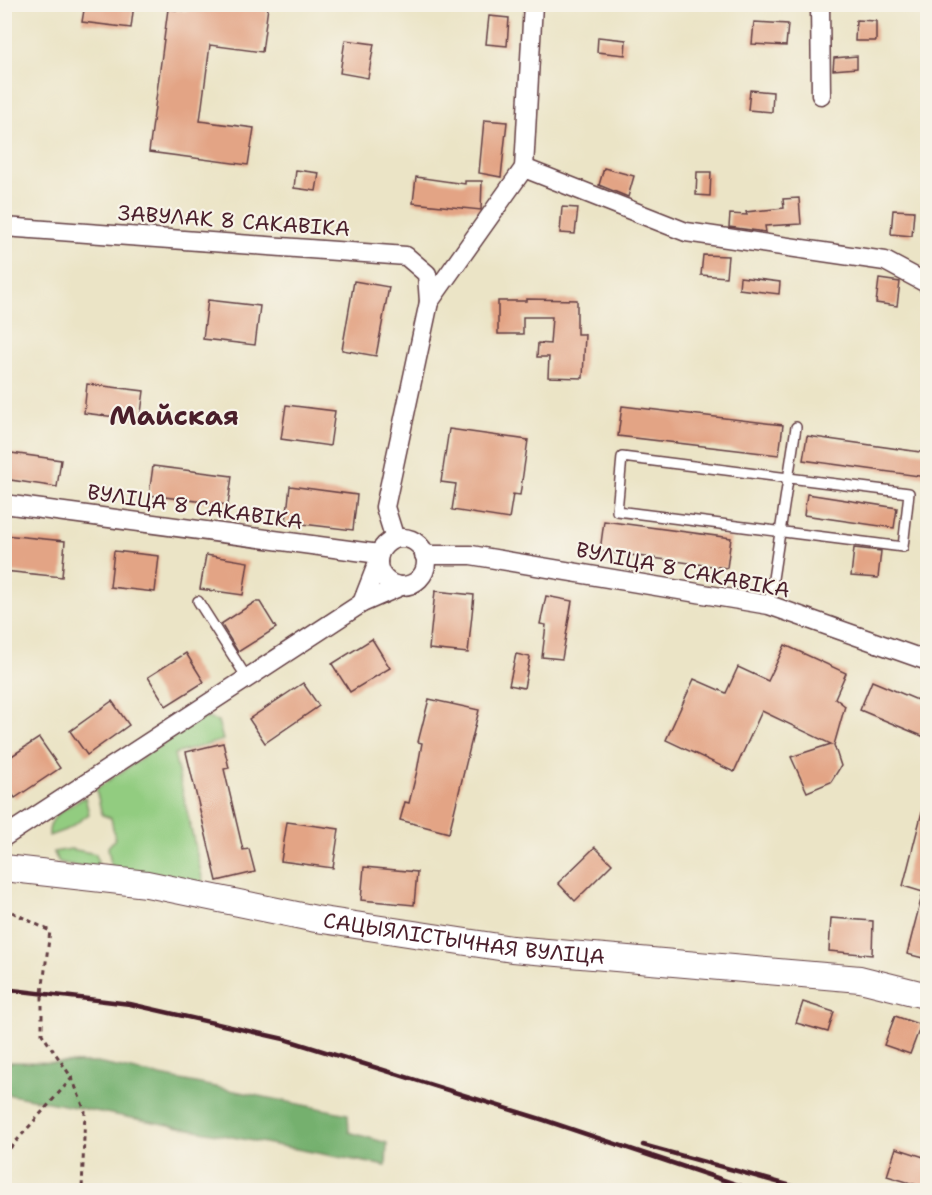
<svg xmlns="http://www.w3.org/2000/svg" width="932" height="1195" font-family="'Shantell Sans',sans-serif">
  <style>
    .green { fill: #92cc80; stroke: #6e7656; stroke-width: 1.5 }
    .forest { fill: #75b06e; stroke: #60684c; stroke-width: 1.5 }
    .building { fill: #e3a485 }
    .lines { fill: none; stroke-linecap: round; stroke-linejoin: round }
    .lane-casing { stroke: #623d42; stroke-width: 12 }
    .street-casing { stroke: #623d42; stroke-width: 21 }
    .secondary-casing { stroke: #623d42; stroke-width: 28 }
    .path { stroke: #623d42; stroke-width: 3; stroke-dasharray: 4.5 4.5; stroke-linecap: butt }
    .lane { stroke: #fff; stroke-width: 9 }
    .street { stroke: #fff; stroke-width: 18 }
    .secondary { stroke: #fff; stroke-width: 26 }
    .rail { stroke: #4a1f2b; stroke-width: 4.5 }
    .labels { text-anchor: middle; dominant-baseline: central; stroke-width: 4.5; stroke-linejoin: round; paint-order: stroke }
    .street-label { font-size: 21px; fill: #4a1f2b; stroke: #f7f3e8 }
    .district-label { font-size: 27px; font-weight: bold; fill: #4a1f2b; stroke: #f7f3e8 }
  </style>
  <rect width="100%" height="100%" fill="#f7f3e8"/>
  <filter id="ink" filterUnits="userSpaceOnUse"><feTurbulence type="fractalNoise" baseFrequency=".0167" numOctaves="2"/><feDisplacementMap in="SourceGraphic" scale="12" xChannelSelector="R" yChannelSelector="G"/><feConvolveMatrix kernelMatrix="1 2 1 2 8 2 1 2 1" color-interpolation-filters="sRGB"/></filter>
  <filter id="wash" filterUnits="userSpaceOnUse"><feTurbulence type="fractalNoise" baseFrequency=".008" numOctaves="4" result="noise"/><feDisplacementMap in="SourceGraphic" scale="24" xChannelSelector="R" yChannelSelector="G"/><feGaussianBlur stdDeviation="1.35" result="paint"/><feColorMatrix in="noise" values="0 0 0 0 0 0 0 0 0 0 0 0 0 0 0 0 0 1.4 0 .05"/><feComposite in="paint" operator="in"/></filter>
  <g filter="url(#wash)">
    <rect width="100%" height="100%" fill="#ebe4c6"/>
    <g class="green">
      <path d="M203,717L218,721L223,740L174,754L205,890L112,872L108,847L115,839L111,818L102,815L96,789Z"/>
      <path d="M85,797L89,814L68,829L49,836C47,814 69,807 85,797Z"/>
      <path d="M71,849L96,854L100,872L59,862L53,852Z"/>
    </g>
    <path class="forest" d="M5,1062L97,1063L348,1114L349,1132L387,1143L386,1166L5,1094Z"/>
    <g id="blocks">
      <g class="building">
        <path d="M85,4H134L131,28L82,22Z"/>
        <path d="M189,4H246L268,7L262,52L210,45L200,121L254,128L248,165L149,152L168,9L188,11Z"/>
        <path d="M489,16L509,18L507,46L486,44Z"/>
        <path d="M856,20L876,21V41H855Z"/>
        <path d="M754,22L788,24L786,46L752,44Z"/>
        <path d="M598,37L626,40L625,55L597,52Z"/>
        <path d="M345,40L374,44L368,78L340,73Z"/>
        <path d="M857,56V68L833,70L834,58Z"/>
        <path d="M750,90L773,92L772,112L748,110Z"/>
        <path d="M484,120L507,122L501,177L479,173Z"/>
        <path d="M604,168L634,176L628,197L599,185Z"/>
        <path d="M296,170L319,173L316,191L294,188Z"/>
        <path d="M697,172H711L710,196L696,195Z"/>
        <path d="M416,177L465,184V181H482L481,210L413,203Z"/>
        <path d="M799,198L801,224L765,226L766,232L729,227L730,214L747,215L746,212L784,208L783,199Z"/>
        <path d="M562,207L578,208L575,234L560,233Z"/>
        <path d="M893,210L914,211L912,236L891,234Z"/>
        <path d="M703,255L728,256L726,277L701,275Z"/>
        <path d="M740,277L780,282L779,294L739,289Z"/>
        <path d="M879,279L900,282L897,306L876,303Z"/>
        <path d="M354,281L389,287L376,356L342,350Z"/>
        <path d="M526,299L577,300V334H585L583,378L548,377L549,357H537L538,343L550,344L552,317H523V334H498V301H526Z"/>
        <path d="M208,300L260,306L255,345L203,339Z"/>
        <path d="M87,384L144,391L140,420L84,413Z"/>
        <path d="M286,405L335,411L330,446L281,439Z"/>
        <path d="M622,406L783,425L779,455L618,436Z"/>
        <path d="M449,429L528,440L520,495L513,494L509,519L452,510L456,484L441,482Z"/>
        <path d="M807,436L927,453L926,477L803,460Z"/>
        <path d="M4,452L61,460L57,487L4,479Z"/>
        <path d="M153,466L232,476L228,505L149,495Z"/>
        <path d="M290,486L357,495L353,530L286,522Z"/>
        <path d="M807,494L897,508L894,528L804,515Z"/>
        <path d="M604,521L731,538L727,568L600,551Z"/>
        <path d="M4,535L65,541L62,577L4,571Z"/>
        <path d="M854,548L881,551L878,578L851,576Z"/>
        <path d="M114,551L159,556L155,592L110,587Z"/>
        <path d="M206,555L248,562L243,595L200,589Z"/>
        <path d="M435,591L474,595L468,653L429,649Z"/>
        <path d="M546,596L572,601L562,659L542,657L546,625L540,624Z"/>
        <path d="M255,602H260L276,628L238,652L221,624Z"/>
        <path d="M372,639L390,668L350,692L332,664Z"/>
        <path d="M785,645L846,673L835,698L845,706L834,745L841,766L831,782L807,792L791,757L831,744L762,711L734,772L666,740L694,679L726,693L738,667L768,681Z"/>
        <path d="M186,653L204,682L166,706L148,677Z"/>
        <path d="M516,654L530,657L524,688L509,685Z"/>
        <path d="M872,681L927,704V738L860,710Z"/>
        <path d="M303,683L319,706L265,743L249,719Z"/>
        <path d="M429,699L479,710L449,833L400,820L405,802L409,803L417,771L422,743L418,742Z"/>
        <path d="M112,701L129,725L87,755L70,731Z"/>
        <path d="M39,738L60,768L15,798L4,782V761Z"/>
        <path d="M223,743L229,768L224,769L243,850L249,849L255,872L217,881L186,752Z"/>
        <path d="M923,808H927V959L907,954L923,892L903,886Z"/>
        <path d="M287,822L339,829L333,868L281,861Z"/>
        <path d="M595,847L612,864L575,901L558,883Z"/>
        <path d="M364,867L417,872L414,905L361,900Z"/>
        <path d="M831,918L873,921L872,955L829,951Z"/>
        <path d="M803,1002L834,1012L828,1032L796,1023Z"/>
        <path d="M895,1016L921,1025L910,1054L884,1045Z"/>
        <path d="M896,1148L927,1158V1188L887,1176Z"/>
      </g>
    </g>
  </g>
  <g filter="url(#ink)">
    <use href="#blocks" fill-opacity="0" stroke="#623d42" stroke-width="1.5"/>
    <g class="lines">
      <g class="lane-casing">
        <g id="lane">
          <path d="M622,457L909,493L903,547L617,511Z"/>
          <path d="M198,601L247,678"/>
          <path d="M769,605L796,427"/>
        </g>
      </g>
      <g class="street-casing">
        <g id="street">
          <path d="M820,4L821,95"/>
          <path d="M524,168L686,232L885,261L928,284"/>
          <path d="M524,168L533,4"/>
          <path d="M4,227L406,256L427,274L429,302"/>
          <path d="M4,504L379,554"/>
          <circle cx="402" cy="562" r="24"/>
          <path d="M395,539L385,507L429,302L524,168"/>
          <path d="M424,555H471L769,605L928,661"/>
          <path d="M362,603L378,562"/>
          <path d="M4,837L362,603L401,586"/>
        </g>
      </g>
      <g class="secondary-casing">
        <g id="secondary">
          <path id="s1" d="M4,868L147,884L316,919L512,949L860,979L928,996"/>
        </g>
      </g>
      <g class="path">
        <path d="M4,908L50,931L42,993V1034L72,1078L85,1111L82,1190"/>
        <path d="M4,1155L72,1078"/>
      </g>
      <use href="#lane" class="lane"/>
      <use href="#street" class="street"/>
      <use href="#secondary" class="secondary"/>
      <g class="rail">
        <path d="M4,989L130,1004L284,1039L544,1120L753,1190"/>
        <path d="M643,1145L806,1190"/>
      </g>
    </g>
  </g>
  <g class="labels">
    <g class="street-label">
      <text transform="translate(234 221) rotate(4)">ЗАВУЛАК 8 САКАВІКА</text>
      <text transform="translate(195 507) rotate(8)">ВУЛІЦА 8 САКАВІКА</text>
      <text transform="translate(683 570) rotate(11)">ВУЛІЦА 8 САКАВІКА</text>
      <text stroke="none"><textPath href="#s1" startOffset="466">САЦЫЯЛІСТЫЧНАЯ ВУЛІЦА</textPath></text>
    </g>
    <g class="district-label">
      <text x="174" y="415">Майская</text>
    </g>
  </g>
  <rect width="932" height="1195" fill="none" stroke="#f7f3e8" stroke-width="24"/>
</svg>
